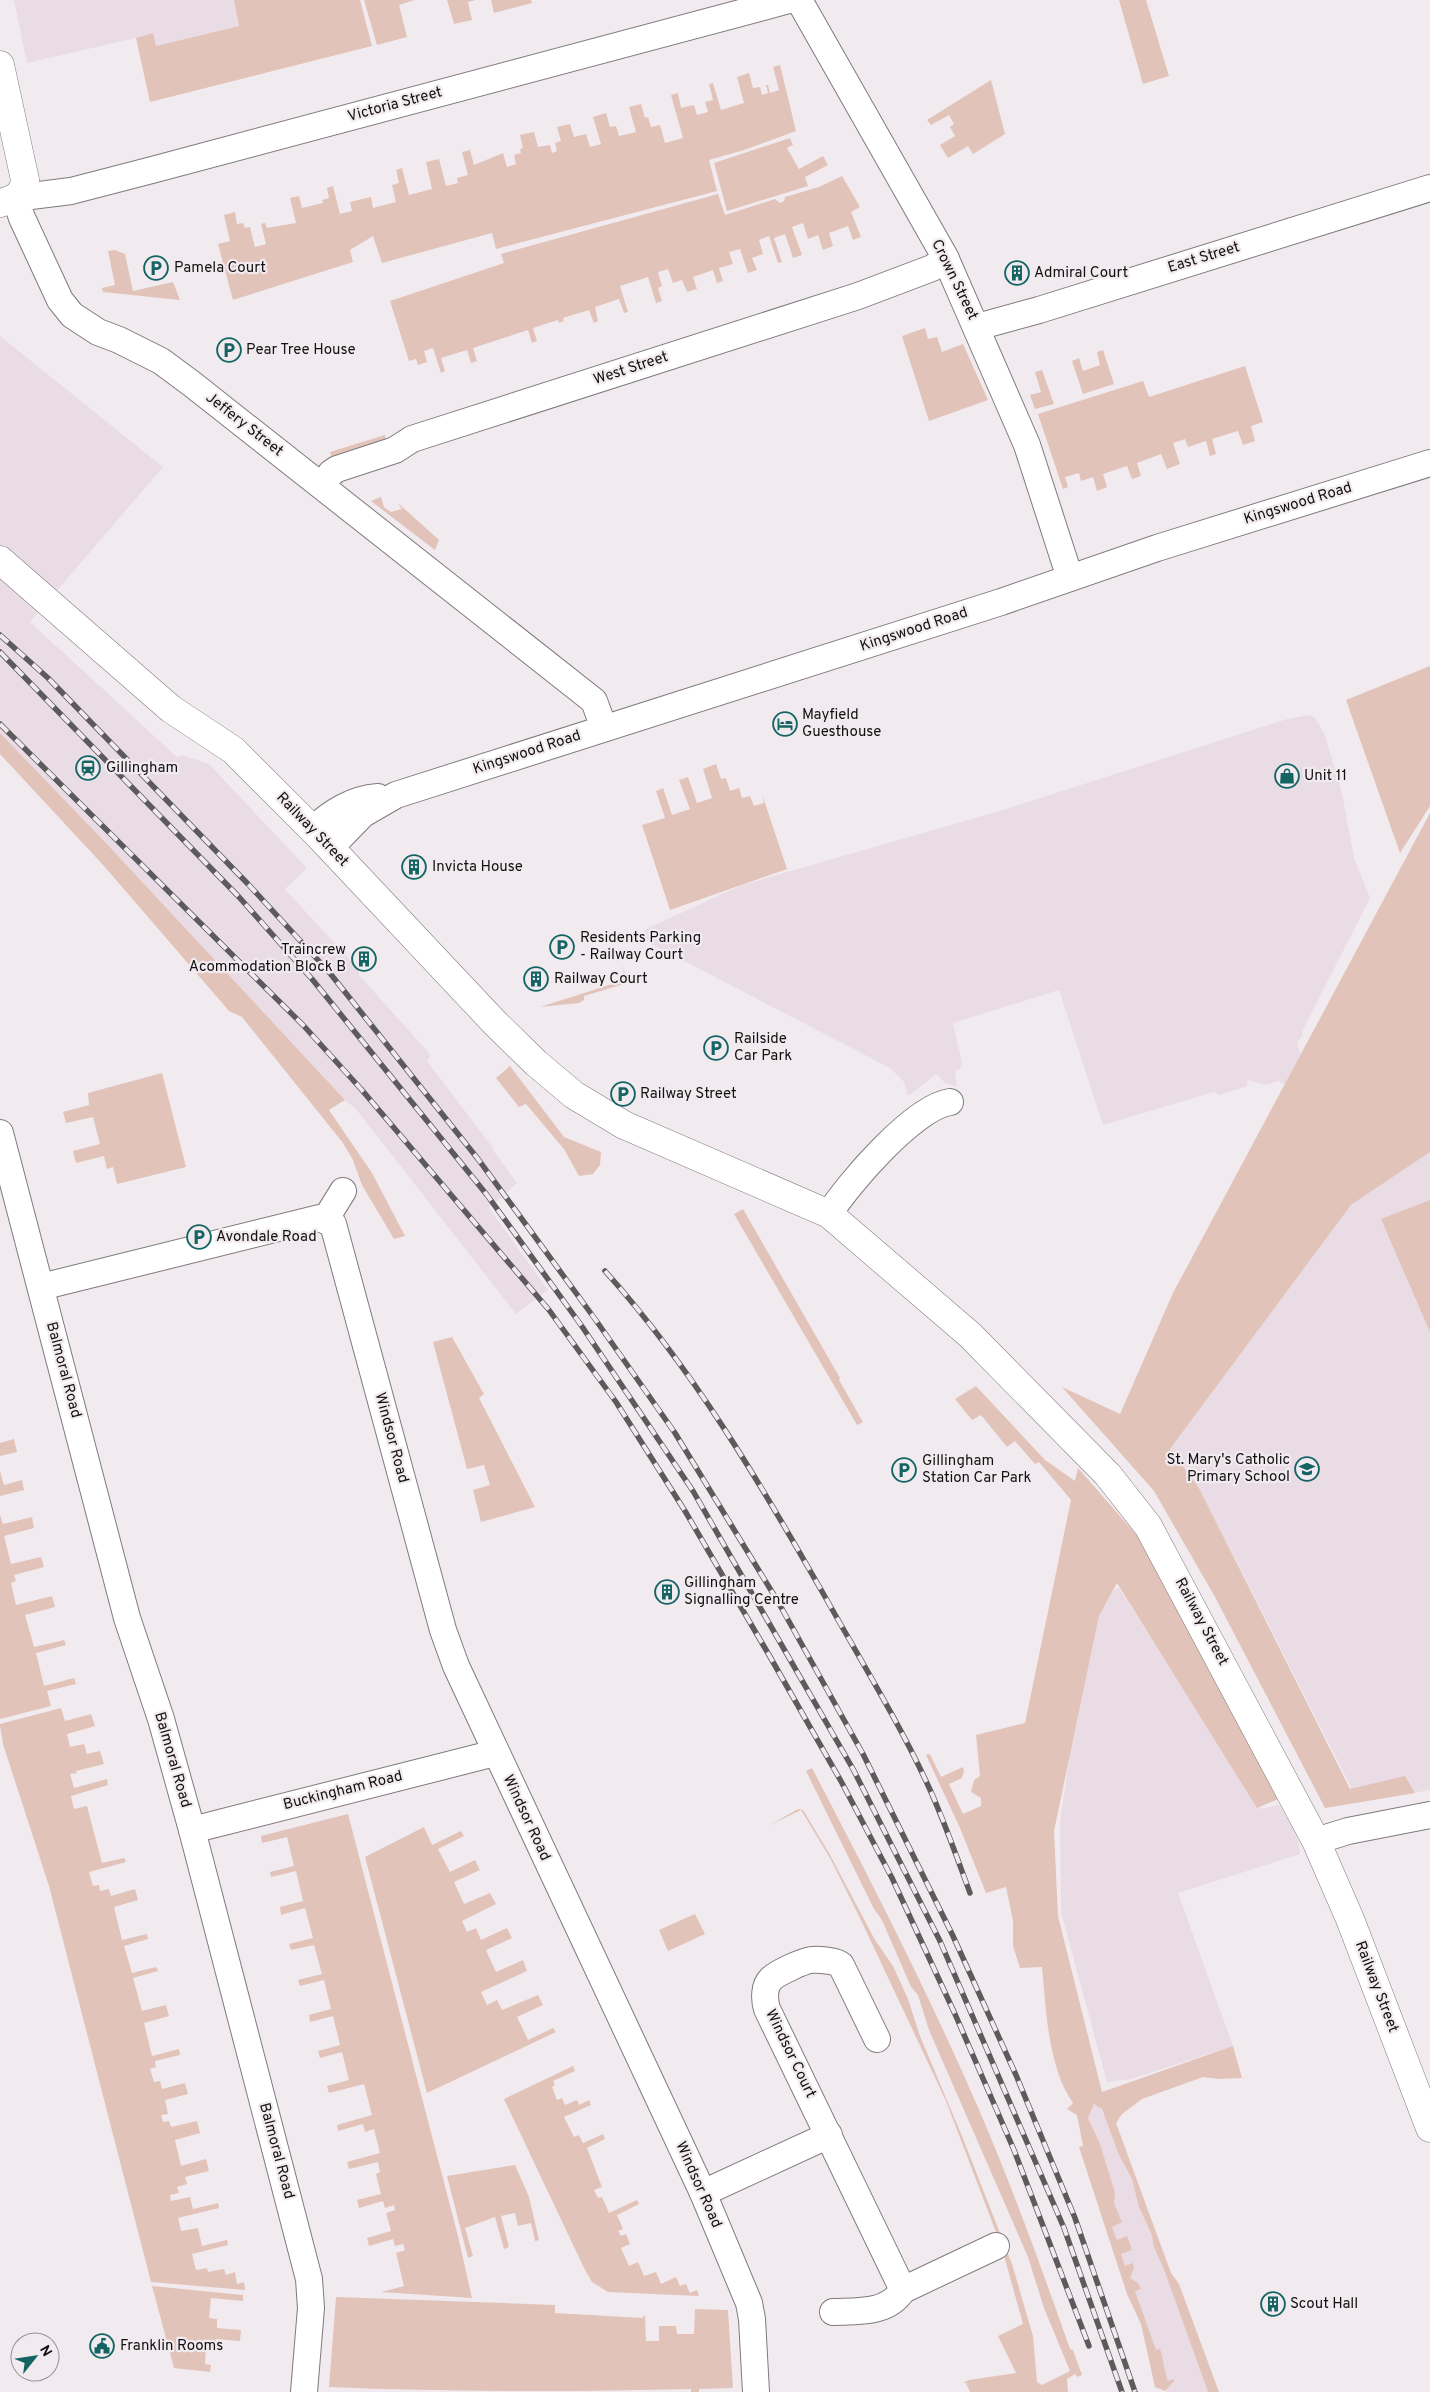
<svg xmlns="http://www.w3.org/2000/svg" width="1430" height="2392" font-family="Overpass,sans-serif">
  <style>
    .built { fill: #eadce5 }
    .green { fill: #e2c3b9 }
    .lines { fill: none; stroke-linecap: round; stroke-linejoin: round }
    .minor-casing { stroke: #7f7a7d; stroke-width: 28 }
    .tertiary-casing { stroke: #7f7a7d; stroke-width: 29 }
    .primary-casing { stroke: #7f7a7d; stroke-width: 29 }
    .minor { stroke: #fff; stroke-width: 26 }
    .tertiary { stroke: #fff; stroke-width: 28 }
    .primary { stroke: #fff; stroke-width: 28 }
    .rail-casing { stroke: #5d5a5c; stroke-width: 5.5 }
    .rail { stroke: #f1ebef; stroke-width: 4; stroke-dasharray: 11; stroke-linecap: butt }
    .labels { text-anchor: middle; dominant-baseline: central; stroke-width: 4.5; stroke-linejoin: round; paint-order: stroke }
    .street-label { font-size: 15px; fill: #121011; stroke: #f1ebef }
    .poi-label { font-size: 15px; fill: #121011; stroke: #f1ebef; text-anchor: start }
  </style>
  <rect width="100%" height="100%" fill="#f1ebef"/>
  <g class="built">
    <path d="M14,0H234L240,26L156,46L153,34L27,63Z"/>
    <path d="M0,336L163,467L30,622L177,757L182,755L209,764L305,866L306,869L285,889L359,970V975L367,984L429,1053L430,1056L427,1061L493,1148V1150L517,1183L489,1208L548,1290L516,1314L356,1109L345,1100L106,843L0,733Z"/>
    <path d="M1310,715L1315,718L1325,735L1342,793L1354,858L1370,898L1302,1032L1303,1035L1297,1042L1301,1055L1285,1085L1278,1081L1267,1085L1247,1080V1086L1220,1095L1214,1092L1103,1125L1059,990L953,1023L962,1062L960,1069L955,1072L957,1087L945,1083L936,1074L911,1094L905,1095L907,1092L904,1082L890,1068L640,938L646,929L742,885L1000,811L1287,719Z"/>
    <path d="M1430,1152V1790L1351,1804V1787L1199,1488L1170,1449L1351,1205Z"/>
    <path d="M1119,1588L1175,1676L1201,1702L1260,1809L1279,1805L1294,1830L1299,1844L1300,1854L1178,1893L1233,2046L1131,2079L1107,2082L1061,1912L1060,1822L1069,1760L1099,1616L1113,1591Z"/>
    <path d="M1094,2104L1101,2108L1103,2114L1108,2112L1212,2392H1167L1101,2203L1080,2115Z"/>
  </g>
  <g class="green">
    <path d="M234,0H360L372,46L150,102L136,38L153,33L156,46L239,26Z"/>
    <path d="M364,0H414L399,5L407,37L377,45Z"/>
    <path d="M447,0H476L468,2L472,20L454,24Z"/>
    <path d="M491,0H531L532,3L494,13Z"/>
    <path d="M1119,0H1146L1169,76L1143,84Z"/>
    <path d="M780,65L796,131L744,150L709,160L717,191L496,249L492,233L382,263L373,236L350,250L353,262L233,300L218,244L230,241L224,215L235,212L237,224L243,223L245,228L250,227L255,247L266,244L261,224L265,223L267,228L296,223L290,198L299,196L302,208L323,203L322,200L329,198L327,188L333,186L340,214L352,211L350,202L371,197L373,208L396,202L392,185L399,183L396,170L402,168L409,195L432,189L426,162L439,159L446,186L458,183L457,178L468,175L462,152L470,150L474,165L503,153L507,167L516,164L514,155L521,153L520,149L523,148L520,135L534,132L538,147L550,145L552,153L557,151L555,143L561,141L557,127L570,124L574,137L586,134L590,147L601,144L593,117L606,113L610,127L616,126L619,136L636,132L629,107L641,104L645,118L648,117L651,127L660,125L665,143L683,138L671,95L678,93L681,108L694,105L697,115L708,112L705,102L713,100L709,84L713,83L721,110L744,103L737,77L749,73L753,88L760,87L762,95L768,93L766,85H768L770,93L779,90L773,67Z"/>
    <path d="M991,80L1005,134L973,154L968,146L948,158L940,145L955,136L950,127L954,124L949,115L931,125L927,120Z"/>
    <path d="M790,138L793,145L787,148L799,169L823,156L828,165L805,177L808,186L727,211L714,163Z"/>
    <path d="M842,176L860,207L851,212L861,237L853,240L848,226L829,233L833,246L823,250L818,235L808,239L803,223L792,227L802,255L793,258L785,234L774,238L782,262L778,263L769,236L759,240L763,254L752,258L757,270L748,273L740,249L729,252L733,264L719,268L723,281L717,283L713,270L693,277L697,289L687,292L682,280L673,283L668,269L658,272L662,286L658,288L662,301L656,303L648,277L620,286L628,312L624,313L619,299L595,307L598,321L594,323L589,310L563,318L564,321L559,323L558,320L533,328L537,341L532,343L528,330L473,348L477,361L471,363L467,350L441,358L445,371L441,373L433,348L424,351L427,362L418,365L416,359L409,361L390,301L504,263L501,254L718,194L725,215L775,199L780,203L784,201L785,197L819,187Z"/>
    <path d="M115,250L125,254L133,291L173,282L180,300L103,292L102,288L115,285L108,251Z"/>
    <path d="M925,328L928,339L937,337L942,352L963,344L988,400L929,421L902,336Z"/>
    <path d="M1103,350L1114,384L1083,394L1072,361L1079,358L1083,371L1100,365L1097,352Z"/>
    <path d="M1245,366L1263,422L1251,426L1255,441L1243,445L1238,431L1212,439L1216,454L1210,456L1206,441L1188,447L1185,439L1173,443L1180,464L1167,469L1161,454L1137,463L1141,476L1132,479L1127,466L1103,474L1107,487L1097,491L1093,477L1081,481L1079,473L1065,477L1068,487L1063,489L1038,414L1143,381L1149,397Z"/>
    <path d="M1042,370L1054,404L1035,409L1030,395L1041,392L1035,372Z"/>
    <path d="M385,435L387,445L333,462L330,452Z"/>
    <path d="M381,497L384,507L391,512L402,509L398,503L439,540L435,550L371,501Z"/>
    <path d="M1430,666V806L1400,853L1346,700Z"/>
    <path d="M0,733L106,843L345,1100L329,1110L372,1173L405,1236L394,1239L362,1185L353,1160L343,1143L242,1017L229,1011L223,1004L104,866L0,754Z"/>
    <path d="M716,764L721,779L726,778L730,791L739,788L742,798L750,796L754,806L764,803L762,794L787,869L670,910L642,825L665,818L656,791L663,788L672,815L690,809L679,780L688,777L697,803L712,798L703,769Z"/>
    <path d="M1430,813V1152L1351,1205L1170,1449L1199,1488L1350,1789L1405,1776L1415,1793L1325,1808L1215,1597L1154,1491L1062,1387L1120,1414L1173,1293Z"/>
    <path d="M622,963L627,983L584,996V1000L579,1003L540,1007L625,980Z"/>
    <path d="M510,1066L564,1137L601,1152L600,1165L593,1174L579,1176L564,1149L526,1104L519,1107L496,1078Z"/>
    <path d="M162,1073L186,1167L117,1184L113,1167L107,1169L104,1156L76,1163L73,1151L100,1144L93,1117L66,1123L63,1112L89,1105L88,1093Z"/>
    <path d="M1430,1200V1332L1381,1219Z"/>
    <path d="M743,1209L840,1378L839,1380L863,1422L857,1425L734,1214Z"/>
    <path d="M452,1337L484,1394L479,1398L535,1507L481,1522L473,1490L490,1485L484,1465L467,1469L433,1342Z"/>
    <path d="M976,1386L1045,1460L1075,1481L1078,1468L1140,1539L1210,1666L1278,1799L1257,1808L1117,1583L1099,1616L1054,1831L1058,1916L1102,2092L1233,2046L1242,2078L1219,2079L1203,2077L1142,2099L1122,2114L1116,2123L1171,2273L1179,2284L1219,2392H1208L1165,2272L1154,2247L1152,2235L1139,2207L1132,2179L1119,2155L1102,2109L1094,2104L1088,2118L1100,2144L1115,2193L1114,2203L1122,2222L1112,2227L1117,2240L1127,2236L1132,2250L1121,2254L1125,2266L1133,2263L1134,2268L1130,2278L1138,2283L1141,2289L1135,2291L1156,2350L1160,2349C1163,2359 1164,2369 1168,2381L1174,2379V2381L1165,2391L1155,2387L1141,2324L1127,2294L1079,2147L1083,2146L1077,2115L1067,2109L1073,2103C1048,2068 1046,2009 1042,1967L1020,1968L1013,1946V1921L1006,1887L986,1893L960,1828L926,1755L930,1754L941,1777L963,1767L964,1771L962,1778L949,1784L963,1814L981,1806V1798L971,1792L974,1780L980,1776L976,1735L1025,1723L1071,1500L1039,1462L1035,1464L1015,1441L1007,1447L981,1415L972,1420L955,1399Z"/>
    <path d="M14,1439L17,1452L0,1456V1443Z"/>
    <path d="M0,1471L4,1485L22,1480L24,1490L0,1496Z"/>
    <path d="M0,1515L3,1524L32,1517L34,1528L4,1536L11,1564L41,1557L44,1567L14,1575L16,1581L11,1583L16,1605L52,1596L55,1607L25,1615L34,1647L64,1640L66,1645L36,1653L44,1686L74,1678L76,1684L47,1691L51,1706L0,1719Z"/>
    <path d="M61,1708L65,1721L91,1714L95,1726L67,1734L70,1747L84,1744L87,1754L100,1751L104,1764L76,1771L77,1773L70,1774L74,1788L107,1779L108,1785L71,1796L74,1809L87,1806L102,1863L124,1858L126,1862L89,1872L93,1886L99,1885L100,1891L109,1889L111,1896L135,1889L138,1900L114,1907L122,1940L147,1934L148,1939L124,1946L132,1973L156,1967L158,1971L133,1978L142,2011L166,2005L169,2016L144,2023L152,2056L179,2049L180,2055L155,2061L156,2067L150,2069L154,2082L160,2081L162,2089L185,2083L188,2094L165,2100L168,2114L161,2115L163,2122L169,2121L171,2127L197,2121L200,2133L175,2140L181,2166L206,2159L209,2171L185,2177L187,2184L177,2187L179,2193L170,2195L171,2201L190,2197L193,2209L218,2203L219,2208L178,2218L181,2231L198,2228L202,2246L227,2240L228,2245L192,2254L196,2270L207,2268L208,2272L224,2269L226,2275L235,2272L237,2284L244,2282L245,2290L151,2282L49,1886L3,1744L0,1726V1724Z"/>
    <path d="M812,1768C871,1881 929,1994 980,2112C1013,2189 1042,2269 1070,2349L1073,2350L1082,2375L1077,2377L1075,2374L1067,2379L1068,2392H970L966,2383H963L969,2380L1016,2373L998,2336L1023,2324L1001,2245L946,2101L860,1918L830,1858L801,1810L768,1826L798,1809L803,1810L829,1853L875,1940L893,1966L908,1999L920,2036L962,2136L1012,2264L1033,2336L1037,2382L1042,2385L1070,2371L1044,2308L1028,2257L929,2030L918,1995L911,1987L882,1920L874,1909L806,1771Z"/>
    <path d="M348,1814L458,2236L472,2298L381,2292L404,2286L396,2253L405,2250L403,2244L395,2246L393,2239L369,2246L367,2238L391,2231L386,2213L395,2210L394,2205L385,2208L383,2201L359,2208L357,2200L381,2194L376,2174L380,2172L378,2162L349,2169L347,2162L380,2153L374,2129L365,2132L363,2124L338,2131L337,2125L372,2115L364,2084L329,2093L327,2086L349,2080L342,2052L320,2058L318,2051L340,2045L333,2016L310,2022L309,2015L331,2009L324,1980L300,1986L298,1980L322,1974L314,1945L291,1950L289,1944L313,1938L305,1908L281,1915L280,1907L303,1901L296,1871L271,1877L270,1872L294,1866L287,1837L262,1843L261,1836Z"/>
    <path d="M424,1827L432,1845L461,1831L464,1836L438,1849L450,1872L475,1860L480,1870L454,1882L464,1904L490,1893L496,1904L462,1921L467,1932L476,1928L481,1940L507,1928L512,1938L486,1950L496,1972L523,1960L527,1971L481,1992L487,2005L497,2000L502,2010L538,1995L543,2005L517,2017L528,2040L553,2028L556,2032L427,2093L365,1857Z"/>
    <path d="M695,1914L705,1934L668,1951L659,1930Z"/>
    <path d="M573,2066L575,2071L553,2081L555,2085L552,2087L557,2100L562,2098L565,2105L577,2100L579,2105L589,2100L591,2105L564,2117L574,2137L579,2135L583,2143L603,2134L605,2139L587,2148L602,2187L594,2190L598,2198L602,2197L609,2213L637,2200L639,2204L617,2215L623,2229L618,2231L621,2236L626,2234L630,2244L621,2248L629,2266L638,2262L644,2276L656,2272L661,2284L676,2277L680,2286L686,2284L690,2293L697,2290L699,2296L608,2292L592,2282L584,2268L504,2099Z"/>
    <path d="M515,2165L529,2197L539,2240L535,2241L531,2223L518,2226L515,2213L501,2216L509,2247L504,2249L495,2217L465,2228L473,2256L468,2258L447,2176Z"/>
    <path d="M152,2286L243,2295V2301L211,2298L209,2318L217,2319V2328L241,2330L240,2341L216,2339L215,2348L206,2347L205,2364L211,2365L210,2372L174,2368Z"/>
    <path d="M336,2297L555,2305V2313L642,2318L645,2315L646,2341H659V2326H676L677,2334H694L695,2309L728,2310L733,2388L699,2389V2392H691V2389C570,2392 449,2392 329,2387Z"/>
  </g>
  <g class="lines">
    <g class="minor-casing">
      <g id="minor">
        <path d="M799,0L945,257L1027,445L1070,578"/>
        <path d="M977,327L1039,310L1430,188"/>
        <path d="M322,485L331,473L337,469L395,450L412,439L858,296L932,268L946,259"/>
        <path d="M604,728L594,701L192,384L161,361L119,340L98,332L72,315L60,300L22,218L15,198L71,191L152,170L789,0"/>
        <path d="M313,829C332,812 352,799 378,797"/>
        <path d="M330,848L363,814L396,795L1001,602L1157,548L1430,463"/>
        <path d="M0,1133L127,1618L161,1719L192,1830L309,2279L311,2308L304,2392"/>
        <path d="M829,1214C848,1184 914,1107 950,1102"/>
        <path d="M325,1220L343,1191"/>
        <path d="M41,1287L319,1218L333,1224L443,1630L456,1666L703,2193L749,2303L752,2319L756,2392"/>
        <path d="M192,1830L495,1753"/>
        <path d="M1316,1841L1348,1831L1430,1815"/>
        <path d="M877,2039L841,1965C837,1961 818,1959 811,1960C803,1961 777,1973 771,1979C764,1986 764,1999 767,2009L903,2290"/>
        <path d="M703,2193L829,2135"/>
        <path d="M833,2312C859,2311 887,2314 903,2290L996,2246"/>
      </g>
    </g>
    <g class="tertiary-casing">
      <path id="tertiary" d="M0,560L171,709L233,750L319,836L495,1023L536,1063L574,1095L624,1125L829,1214L970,1335L1108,1475L1148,1526L1316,1841L1350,1919L1430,2128"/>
    </g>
    <g class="primary-casing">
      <path id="primary" d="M0,65L25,180C23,196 14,199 0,203"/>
    </g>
    <use href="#minor" class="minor"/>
    <use href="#tertiary" class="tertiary"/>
    <use href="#primary" class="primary"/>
    <g class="rail-casing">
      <g id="rail">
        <path d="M0,635L48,678L248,884L329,972L478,1159L595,1319L675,1433L777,1600L863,1754L953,1936L1016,2075L1075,2218L1135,2392"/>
        <path d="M0,652L239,897L312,979L487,1195L581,1325L693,1491L853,1769L940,1941L1064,2228L1122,2392"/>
        <path d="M0,724L303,1025L361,1089L549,1310L616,1402L685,1511L769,1655L842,1783L892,1878L955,2014L1014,2150L1089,2346"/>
        <path d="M605,1271C694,1370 762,1486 828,1602C861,1661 897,1719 926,1781C943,1817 956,1855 970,1893"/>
      </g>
    </g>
    <use href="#rail" class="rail"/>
  </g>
  <defs>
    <g id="parking-ring" transform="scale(1.25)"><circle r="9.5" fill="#f1ebef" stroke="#146464" stroke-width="1.5"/><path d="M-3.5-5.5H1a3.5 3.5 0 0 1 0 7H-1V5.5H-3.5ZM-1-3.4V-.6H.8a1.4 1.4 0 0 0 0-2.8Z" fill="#146464"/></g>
    <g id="building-ring" transform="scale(1.25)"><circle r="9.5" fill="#f1ebef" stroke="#146464" stroke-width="1.5"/><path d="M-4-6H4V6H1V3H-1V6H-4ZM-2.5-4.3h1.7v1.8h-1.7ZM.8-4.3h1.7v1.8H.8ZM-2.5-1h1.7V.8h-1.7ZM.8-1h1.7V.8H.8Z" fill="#146464"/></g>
    <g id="hotel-ring" transform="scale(1.25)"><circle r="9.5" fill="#f1ebef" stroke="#146464" stroke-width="1.5"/><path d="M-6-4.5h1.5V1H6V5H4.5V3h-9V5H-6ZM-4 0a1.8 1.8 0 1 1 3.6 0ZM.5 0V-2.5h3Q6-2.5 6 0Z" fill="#146464"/></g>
    <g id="station-ring" transform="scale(1.25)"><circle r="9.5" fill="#f1ebef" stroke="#146464" stroke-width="1.5"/><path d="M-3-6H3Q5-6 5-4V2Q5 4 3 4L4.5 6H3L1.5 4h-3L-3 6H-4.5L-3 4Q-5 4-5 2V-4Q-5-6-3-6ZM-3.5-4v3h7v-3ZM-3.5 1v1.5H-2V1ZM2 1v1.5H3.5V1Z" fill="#146464"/></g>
    <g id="shop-ring" transform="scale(1.25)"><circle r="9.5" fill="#f1ebef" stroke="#146464" stroke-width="1.5"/><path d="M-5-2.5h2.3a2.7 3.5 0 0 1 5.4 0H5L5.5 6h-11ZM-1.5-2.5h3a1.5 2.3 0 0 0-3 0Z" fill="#146464"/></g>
    <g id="school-ring" transform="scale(1.25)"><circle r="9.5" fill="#f1ebef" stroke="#146464" stroke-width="1.5"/><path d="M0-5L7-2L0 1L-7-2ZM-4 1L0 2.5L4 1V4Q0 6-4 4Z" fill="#146464"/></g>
    <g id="civic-ring" transform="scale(1.25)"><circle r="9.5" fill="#f1ebef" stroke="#146464" stroke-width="1.5"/><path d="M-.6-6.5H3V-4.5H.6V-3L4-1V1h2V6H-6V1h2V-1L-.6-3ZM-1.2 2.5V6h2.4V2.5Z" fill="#146464"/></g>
  </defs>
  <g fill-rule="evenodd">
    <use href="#parking-ring" x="156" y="268"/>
    <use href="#building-ring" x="1017" y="273"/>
    <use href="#parking-ring" x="229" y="350"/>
    <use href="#hotel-ring" x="785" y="724"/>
    <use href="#station-ring" x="88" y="768"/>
    <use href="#shop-ring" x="1287" y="776"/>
    <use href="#building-ring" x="414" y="867"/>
    <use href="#parking-ring" x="562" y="947"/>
    <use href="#building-ring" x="364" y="959"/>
    <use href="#building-ring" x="536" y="979"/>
    <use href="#parking-ring" x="716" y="1048"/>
    <use href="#parking-ring" x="623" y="1094"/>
    <use href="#parking-ring" x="199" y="1237"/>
    <use href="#school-ring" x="1307" y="1469"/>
    <use href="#parking-ring" x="904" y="1470"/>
    <use href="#building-ring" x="667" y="1592"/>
    <use href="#building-ring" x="1273" y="2304"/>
    <use href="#civic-ring" x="102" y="2346"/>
  </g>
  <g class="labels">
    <g class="street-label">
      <text transform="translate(395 105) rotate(-15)">Victoria Street</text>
      <text transform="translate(1204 258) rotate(-17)">East Street</text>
      <text transform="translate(954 280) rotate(64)">Crown Street</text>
      <text transform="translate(631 369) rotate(-18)">West Street</text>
      <text transform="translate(244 425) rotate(38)">Jeffery Street</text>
      <text transform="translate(1298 504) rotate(-17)">Kingswood Road</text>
      <text transform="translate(914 630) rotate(-18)">Kingswood Road</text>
      <text transform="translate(527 753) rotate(-18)">Kingswood Road</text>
      <text transform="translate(312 830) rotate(46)">Railway Street</text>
      <text transform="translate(63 1370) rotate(75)">Balmoral Road</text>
      <text transform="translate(391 1438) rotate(75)">Windsor Road</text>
      <text transform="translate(1201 1622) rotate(62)">Railway Street</text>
      <text transform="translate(172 1760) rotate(74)">Balmoral Road</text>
      <text transform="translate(343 1791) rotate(-14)">Buckingham Road</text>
      <text transform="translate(526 1818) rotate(65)">Windsor Road</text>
      <text transform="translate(1376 1987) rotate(69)">Railway Street</text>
      <text transform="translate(790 2054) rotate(64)">Windsor Court</text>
      <text transform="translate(276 2151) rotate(75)">Balmoral Road</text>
      <text transform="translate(698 2185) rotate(66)">Windsor Road</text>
    </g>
    <g class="poi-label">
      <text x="174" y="268">Pamela Court</text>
      <text x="1034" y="273">Admiral Court</text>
      <text x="246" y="350">Pear Tree House</text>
      <text x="802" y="715">Mayfield<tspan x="802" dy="17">Guesthouse</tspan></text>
      <text x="106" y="768">Gillingham</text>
      <text x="1304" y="776">Unit 11</text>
      <text x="432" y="867">Invicta House</text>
      <text x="580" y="938">Residents Parking<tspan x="580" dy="17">- Railway Court</tspan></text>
      <text x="346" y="950" text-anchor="end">Traincrew<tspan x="346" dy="17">Acommodation Block B</tspan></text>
      <text x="554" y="979">Railway Court</text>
      <text x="734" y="1039">Railside<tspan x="734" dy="17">Car Park</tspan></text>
      <text x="640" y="1094">Railway Street</text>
      <text x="216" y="1237">Avondale Road</text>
      <text x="1290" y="1460" text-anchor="end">St. Mary's Catholic<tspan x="1290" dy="17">Primary School</tspan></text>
      <text x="922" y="1461">Gillingham<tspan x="922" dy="17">Station Car Park</tspan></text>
      <text x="684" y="1583">Gillingham<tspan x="684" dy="17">Signalling Centre</tspan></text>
      <text x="1290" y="2304">Scout Hall</text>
      <text x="120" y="2346">Franklin Rooms</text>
    </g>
  </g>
  <g transform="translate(35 2357) rotate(60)"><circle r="24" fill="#f1ebef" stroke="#989396"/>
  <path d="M0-4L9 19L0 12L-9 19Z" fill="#146464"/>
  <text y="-8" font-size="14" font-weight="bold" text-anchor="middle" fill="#121011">N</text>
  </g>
</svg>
